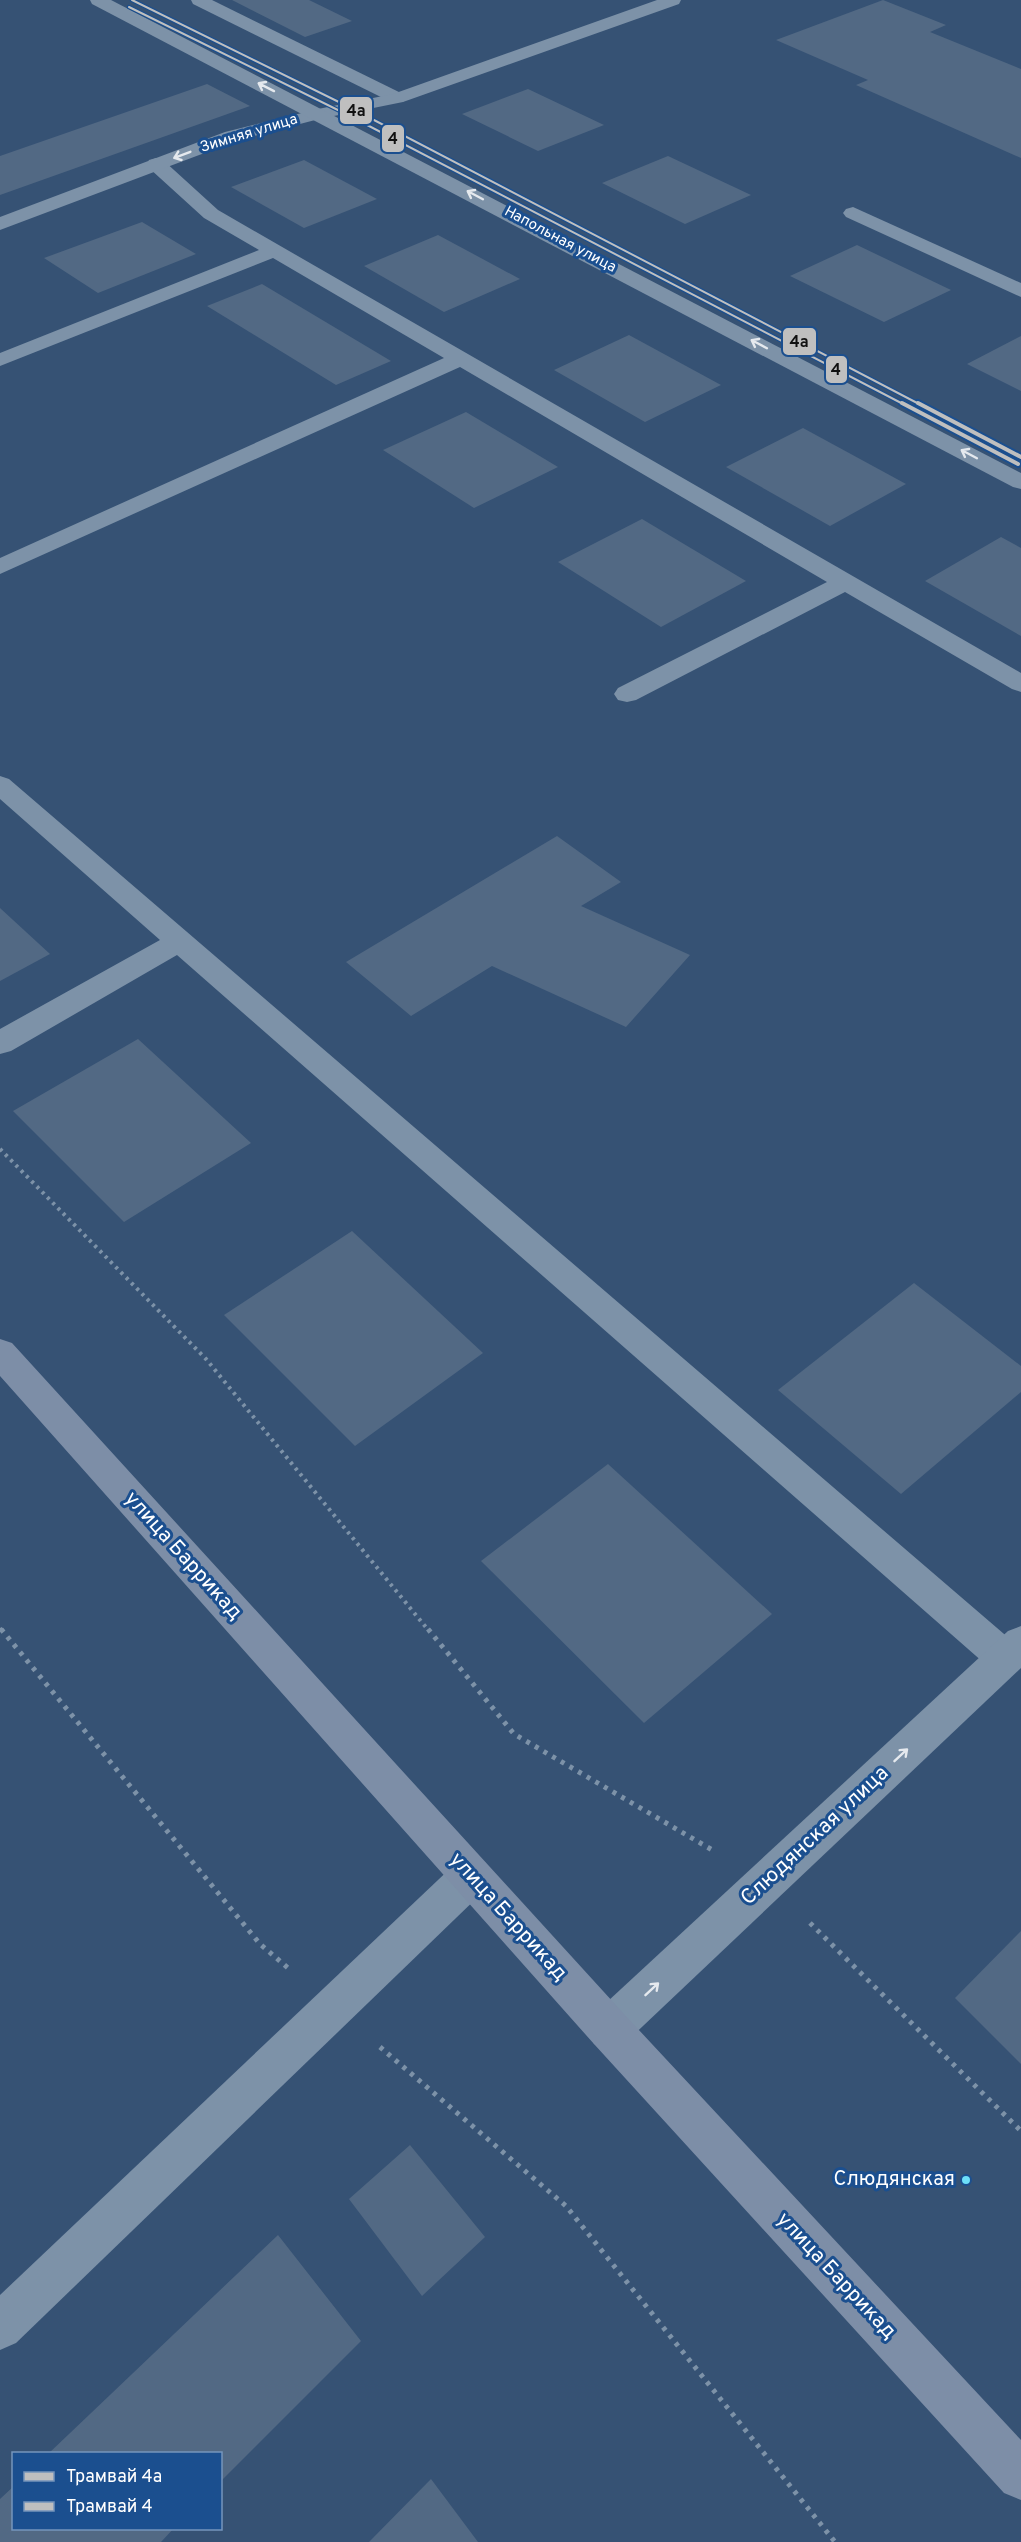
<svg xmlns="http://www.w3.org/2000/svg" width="1021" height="2542" font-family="Overpass,sans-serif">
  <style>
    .building { fill: #526984 }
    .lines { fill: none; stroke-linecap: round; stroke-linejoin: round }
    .path-far1 { stroke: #7d92a8; stroke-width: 4; stroke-dasharray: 3 4.5; stroke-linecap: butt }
    .path { stroke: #7d92a8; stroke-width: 5; stroke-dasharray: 4 6; stroke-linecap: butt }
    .service { fill: #7d92a8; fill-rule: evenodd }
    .minor { fill: #7d92a8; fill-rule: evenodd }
    .tertiary { fill: #7d92a8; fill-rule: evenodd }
    .primary { fill: #7d8ea7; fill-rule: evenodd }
    .tram-1-far1-casing { stroke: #1b4f8f; stroke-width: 4.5 }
    .tram-1-casing { stroke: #1b4f8f; stroke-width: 8 }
    .tram-2-far1-casing { stroke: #1b4f8f; stroke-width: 4.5 }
    .tram-2-casing { stroke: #1b4f8f; stroke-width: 8 }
    .tram-1-far1 { stroke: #bfbfbf; stroke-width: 2 }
    .tram-1 { stroke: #bfbfbf; stroke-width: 4 }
    .tram-2-far1 { stroke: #bfbfbf; stroke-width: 2 }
    .tram-2 { stroke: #bfbfbf; stroke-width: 4 }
    .oneway { stroke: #e5e9ee }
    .bus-dot { fill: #6ddff8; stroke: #1b4f8f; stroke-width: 2 }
    .labels { text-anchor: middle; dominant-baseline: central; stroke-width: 6; stroke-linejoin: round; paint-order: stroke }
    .far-street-label { font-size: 15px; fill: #fff; stroke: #1b4f8f }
    .near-bus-label { font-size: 20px; fill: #fff; stroke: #1b4f8f; text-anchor: end }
    .near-street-label { font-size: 21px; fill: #fff; stroke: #1b4f8f }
    .line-badge { stroke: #1b4f8f; stroke-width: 2 }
    .pale-badge-label { font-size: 16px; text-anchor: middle; font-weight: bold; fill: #111 }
  </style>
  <rect width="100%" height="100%" fill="#365274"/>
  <g class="building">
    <path d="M232,0H309L352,21L305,37Z"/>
    <path d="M883,0L946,25L930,32L1021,69V158L856,85L868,80L776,40Z"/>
    <path d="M207,84L250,106L0,195V156Z"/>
    <path d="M528,89L604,125L538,151L462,114Z"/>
    <path d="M668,156L751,195L685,224L602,183Z"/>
    <path d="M304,160L377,199L304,228L231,187Z"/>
    <path d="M142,222L196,254L98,293L44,258Z"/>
    <path d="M438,235L520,279L444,312L364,266Z"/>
    <path d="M857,245L951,290L884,322L790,276Z"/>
    <path d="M262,284L391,361L336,385L207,306Z"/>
    <path d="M629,335L721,385L645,422L554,370Z"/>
    <path d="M1021,336V391L967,364Z"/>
    <path d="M466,412L558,467L474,508L383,450Z"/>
    <path d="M803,428L906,484L830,526L726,467Z"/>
    <path d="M642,519L746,581L661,627L558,562Z"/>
    <path d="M1001,537L1021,548V636L925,581Z"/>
    <path d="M557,836L621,882L581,906L690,955L626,1027L492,966L411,1016L346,962Z"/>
    <path d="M0,908L50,954L0,981Z"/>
    <path d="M138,1039L251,1143L124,1222L13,1111Z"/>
    <path d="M352,1231L483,1353L355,1446L224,1315Z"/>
    <path d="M914,1283L1021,1366V1392L901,1494L778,1390Z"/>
    <path d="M608,1464L772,1614L644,1723L481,1561Z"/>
    <path d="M1021,1931V2064L955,1998Z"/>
    <path d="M410,2145L485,2237L422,2296L349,2199Z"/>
    <path d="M278,2235L361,2341L220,2482V2454H48Z"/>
    <path d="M431,2479L478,2542H369Z"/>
    <path d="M14,2486V2528H174L161,2542H0V2499Z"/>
  </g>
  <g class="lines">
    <g class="path-far1">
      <path d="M0,1149L206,1359L429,1631"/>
      <path d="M0,1628L2,1631"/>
    </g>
    <g class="path">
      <path d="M1,1629L260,1944L288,1968"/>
      <path d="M428,1629L514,1734L714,1851"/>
      <path d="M810,1923L1021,2131"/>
      <path d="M380,2047L566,2206L835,2542"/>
    </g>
    <g class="service">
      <path d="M191,0H212L403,94L406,98L403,102H391L193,4Z"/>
      <path d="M156,158L163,160L218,210L1021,673V692L1012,689L845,592L636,700L627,702L618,700L614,694L618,688L827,582L460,367L0,574V558L444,358L273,258L0,366V353L259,250L204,218L149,168L147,164L149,160Z"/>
      <path d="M853,207L1021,283V297L846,217L843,213L846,209Z"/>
      <path d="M0,776L9,779L1018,1646L1021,1651L1018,1670L1005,1675L992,1670L177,955L11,1051L0,1054V1029L160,940L0,799Z"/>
      <path d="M471,1856L485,1862L491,1876L485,1890L16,2343L0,2350V2295L457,1862Z"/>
    </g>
    <g class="minor">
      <path d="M657,0H681L679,4L403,102L319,119L239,140L0,230V217L225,132L318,109L393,94Z"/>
      <path d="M1021,1626V1668L624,2044L609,2050L594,2044L588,2029L594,2014L1008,1631Z"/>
    </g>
    <path class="tertiary" d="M90,0H111L1021,473V489L1013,487L92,4Z"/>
    <path class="primary" d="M0,1339L12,1343L624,2014L1021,2440V2500L1004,2493L594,2044L0,1376Z"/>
    <g class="tram-1-far1-casing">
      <path id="tram-1-far1" d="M132,0L349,107L921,405"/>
    </g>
    <g class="tram-1-casing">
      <path id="tram-1" d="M918,403L1021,457"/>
    </g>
    <g class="tram-2-far1-casing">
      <path id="tram-2-far1" d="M129,7L346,114L905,405"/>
    </g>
    <g class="tram-2-casing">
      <path id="tram-2" d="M902,403L1018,464"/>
    </g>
    <use href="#tram-1-far1" class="tram-1-far1"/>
    <use href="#tram-1" class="tram-1"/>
    <use href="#tram-2-far1" class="tram-2-far1"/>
    <use href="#tram-2" class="tram-2"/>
  </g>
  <defs><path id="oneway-shaft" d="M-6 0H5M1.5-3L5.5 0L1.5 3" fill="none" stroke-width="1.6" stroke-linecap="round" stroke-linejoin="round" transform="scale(1.5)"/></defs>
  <g class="oneway">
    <use href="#oneway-shaft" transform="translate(266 87) rotate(-153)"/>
    <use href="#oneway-shaft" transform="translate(182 155) rotate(159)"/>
    <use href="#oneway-shaft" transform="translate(475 195) rotate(-152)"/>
    <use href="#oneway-shaft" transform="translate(759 344) rotate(-152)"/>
    <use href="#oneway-shaft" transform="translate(969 454) rotate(-152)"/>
    <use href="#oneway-shaft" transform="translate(901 1755) rotate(-43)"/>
    <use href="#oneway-shaft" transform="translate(652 1989) rotate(-43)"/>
  </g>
  <circle class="bus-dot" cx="966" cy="2180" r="5"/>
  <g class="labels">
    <g class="far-street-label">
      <text transform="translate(249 134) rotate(-17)">Зимняя улица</text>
      <text transform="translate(560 240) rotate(28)">Напольная улица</text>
    </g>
    <g class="near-bus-label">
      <text x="955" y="2180">Слюдянская</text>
    </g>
    <g class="near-street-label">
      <text transform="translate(183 1556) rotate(48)">улица Баррикад</text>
      <text transform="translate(815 1836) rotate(-43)">Слюдянская улица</text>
      <text transform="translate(508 1917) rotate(48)">улица Баррикад</text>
      <text transform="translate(836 2276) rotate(47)">улица Баррикад</text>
    </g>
  </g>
  <g class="line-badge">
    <rect x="339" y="96" width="34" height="29" rx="6" fill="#bfbfbf"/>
    <rect x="381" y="124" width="24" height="29" rx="6" fill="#bfbfbf"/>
    <rect x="782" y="327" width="35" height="29" rx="6" fill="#bfbfbf"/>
    <rect x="825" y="355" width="23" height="29" rx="6" fill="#bfbfbf"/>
  </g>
  <g class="pale-badge-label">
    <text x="356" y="116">4a</text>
    <text x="393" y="144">4</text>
    <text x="799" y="347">4a</text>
    <text x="836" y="375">4</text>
  </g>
  <rect x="12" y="2452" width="210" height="78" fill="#1b4f8f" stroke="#7695bc" stroke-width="1.5"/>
  <rect x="24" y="2472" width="30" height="9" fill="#bfbfbf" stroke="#7695bc" stroke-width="1.5"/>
  <text x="66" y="2482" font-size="18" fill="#ffffff">Трамвай 4a</text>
  <rect x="24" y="2502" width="30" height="9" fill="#bfbfbf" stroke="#7695bc" stroke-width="1.5"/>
  <text x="66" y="2512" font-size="18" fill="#ffffff">Трамвай 4</text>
</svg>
